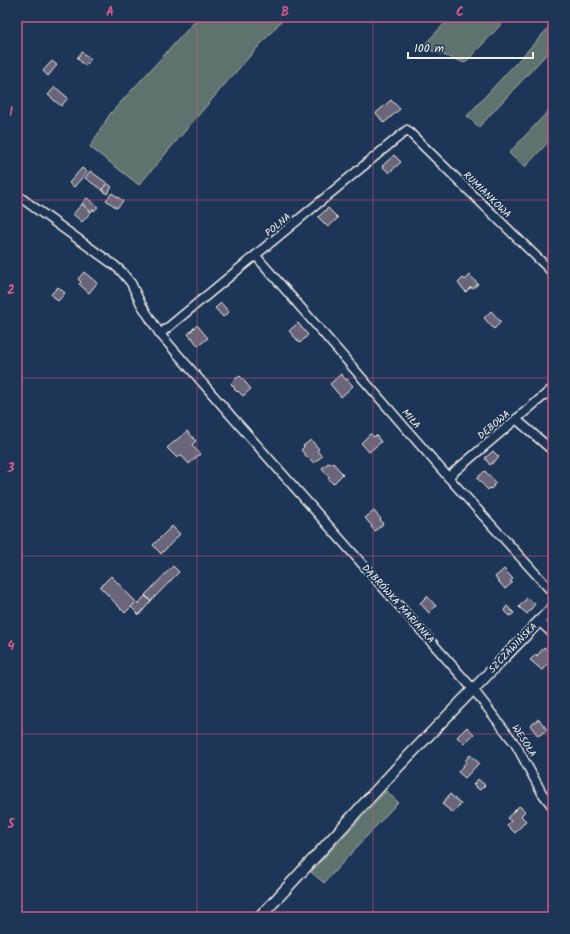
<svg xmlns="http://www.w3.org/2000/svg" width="570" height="934" font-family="Kalam,sans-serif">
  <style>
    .green { fill: #5e736e; stroke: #a9b2ab }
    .building { fill: #6a6579; stroke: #f4f1e8 }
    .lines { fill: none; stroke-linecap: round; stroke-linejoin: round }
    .minor-casing { stroke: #f4f1e8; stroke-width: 11 }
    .tertiary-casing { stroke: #f4f1e8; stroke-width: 13 }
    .minor { stroke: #1d3557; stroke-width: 8 }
    .tertiary { stroke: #1d3557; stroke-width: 10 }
    .grid { fill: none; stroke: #d15985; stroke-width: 1; stroke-opacity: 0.55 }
    .labels { text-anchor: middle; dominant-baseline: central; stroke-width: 4; stroke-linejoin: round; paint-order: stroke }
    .street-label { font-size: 10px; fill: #f4f1e8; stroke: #1d3557 }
    .neatline { fill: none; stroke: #d15985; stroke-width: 1.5 }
    .grid-label { font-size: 13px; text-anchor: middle; font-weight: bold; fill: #d15985 }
  </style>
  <rect width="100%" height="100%" fill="#1d3557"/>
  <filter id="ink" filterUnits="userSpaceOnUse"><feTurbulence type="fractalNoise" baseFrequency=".025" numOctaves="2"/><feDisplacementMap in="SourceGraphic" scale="8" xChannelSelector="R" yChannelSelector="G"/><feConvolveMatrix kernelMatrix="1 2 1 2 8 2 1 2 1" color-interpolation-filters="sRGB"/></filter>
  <g filter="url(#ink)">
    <g class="green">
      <path d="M199,17H285L225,84L139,185L90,147L110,114Z"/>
      <path d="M451,17H508L465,63L422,47Z"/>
      <path d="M553,23V47L479,127L467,116Z"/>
      <path d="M553,106V137L524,168L509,153Z"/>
      <path d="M386,791L398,802L324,883L311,872Z"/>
    </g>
    <g class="building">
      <path d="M82,52L91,60L85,66L77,58Z"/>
      <path d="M52,61L57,65L48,76L43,71Z"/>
      <path d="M55,87L68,98L61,106L48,95Z"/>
      <path d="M391,100L400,109L384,123L376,113Z"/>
      <path d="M394,155L401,162L389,173L382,166Z"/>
      <path d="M82,168L87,172L74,187L69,183Z"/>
      <path d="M90,171L107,183L102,190L85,178Z"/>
      <path d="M107,183L112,187L107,194L102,190Z"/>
      <path d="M112,193L123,201L117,208L106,200Z"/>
      <path d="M87,198L98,207L94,211L93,209L91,212L82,204Z"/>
      <path d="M82,204L91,212L82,222L73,214Z"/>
      <path d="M328,208L338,218L328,227L318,217Z"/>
      <path d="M84,272L97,283L89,293L79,284L81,282L78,279Z"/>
      <path d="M470,275L478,284L472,289L471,287L466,292L458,283L463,278L465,280Z"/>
      <path d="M58,287L65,293L58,301L51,294Z"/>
      <path d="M221,303L229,312L223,317L215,308Z"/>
      <path d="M491,311L501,322L494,329L484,318Z"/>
      <path d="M298,323L308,335L300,343L289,331Z"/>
      <path d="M197,325L208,338L198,346L193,339L192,337L191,338L188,334Z"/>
      <path d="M341,374L346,380L347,379L353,386L341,397L330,384Z"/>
      <path d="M240,376L251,389L243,396L238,391L237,392L234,389L235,388L231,384L236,378H237Z"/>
      <path d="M187,431L196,441L192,445L200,454L189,464L181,455L177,458L167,448Z"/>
      <path d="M370,434H371L374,437L376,435L381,442L369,452L361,443Z"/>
      <path d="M311,440L319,449L317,451L322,456L314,463L309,458H308L301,450L304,447L303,446Z"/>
      <path d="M493,451L499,457L490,465L485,458Z"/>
      <path d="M332,462L343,474L333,484L328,478L329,477L322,468L328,463L330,464Z"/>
      <path d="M485,471L496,483L493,485L494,486L491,489L490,488L488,490L477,478Z"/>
      <path d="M374,511L381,519L380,520L383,524L375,531L371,527L372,526L365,518Z"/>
      <path d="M172,526L180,534L161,554L153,545Z"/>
      <path d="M173,566L179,572L151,601L145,595Z"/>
      <path d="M504,569L513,579L510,581L512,583L505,589L495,577Z"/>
      <path d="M111,576L136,602L125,613L100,587Z"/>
      <path d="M145,596L151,601L139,615L131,607L136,602L138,604Z"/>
      <path d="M427,596L436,606L429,613L420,603Z"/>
      <path d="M527,598L535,604L527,614L519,607Z"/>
      <path d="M507,606L514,613L510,616L504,610Z"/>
      <path d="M544,647L553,655V658L542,670L530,660L536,654L537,656Z"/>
      <path d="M539,719L547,730L538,736L530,725Z"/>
      <path d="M467,727L474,734L464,744L457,737Z"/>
      <path d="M470,755L479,763L465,778L458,772L466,762L465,761Z"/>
      <path d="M478,779L485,785L480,790L473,785Z"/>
      <path d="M450,794L461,804L453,813L442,804Z"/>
      <path d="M519,806L525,811L521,816L526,821L515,833L507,825L511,821L507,818Z"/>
    </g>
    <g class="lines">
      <g class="minor-casing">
        <g id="minor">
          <path d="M17,195L114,265L121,271L131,283L141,304L160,334L233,418L473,689L516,745L542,793L553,807"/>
          <path d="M256,256L448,477L553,593"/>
          <path d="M160,334L407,130L553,273"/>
          <path d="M516,419L553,451"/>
          <path d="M448,477L553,388"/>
          <path d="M539,621L553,634"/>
        </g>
      </g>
      <g class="tertiary-casing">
        <path id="tertiary" d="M260,917L397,768L553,607"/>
      </g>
      <use href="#minor" class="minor"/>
      <use href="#tertiary" class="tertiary"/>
    </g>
  </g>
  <path class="grid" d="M197,17V917M373,17V917M17,200H553M17,378H553M17,556H553M17,734H553"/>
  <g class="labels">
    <g class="street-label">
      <text transform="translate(487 195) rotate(44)">RUMIANKOWA</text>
      <text transform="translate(278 225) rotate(-40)">POLNA</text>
      <text transform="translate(411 419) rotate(49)">MIŁA</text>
      <text transform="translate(494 425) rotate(-40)">DĘBOWA</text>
      <text transform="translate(398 604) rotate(48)">DĄBRÓWKA MARIANKA</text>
      <text transform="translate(513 648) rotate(-46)">SZCZAWIŃSKA</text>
      <text transform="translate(524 741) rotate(58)">WESOŁA</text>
    </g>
  </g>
  <rect width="570" height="934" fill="none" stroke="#1d3557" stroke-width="44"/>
  <path d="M408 52v6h125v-6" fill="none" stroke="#f4f1e8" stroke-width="2"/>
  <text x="414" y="52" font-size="12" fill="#f4f1e8" stroke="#1d3557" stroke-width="3" paint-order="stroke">100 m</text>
  <rect x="22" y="22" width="526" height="890" class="neatline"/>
  <g class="grid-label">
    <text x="110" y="16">A</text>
    <text x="285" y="16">B</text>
    <text x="460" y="16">C</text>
    <text x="11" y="116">1</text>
    <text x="11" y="294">2</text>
    <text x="11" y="472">3</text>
    <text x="11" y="650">4</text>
    <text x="11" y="828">5</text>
  </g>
</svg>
